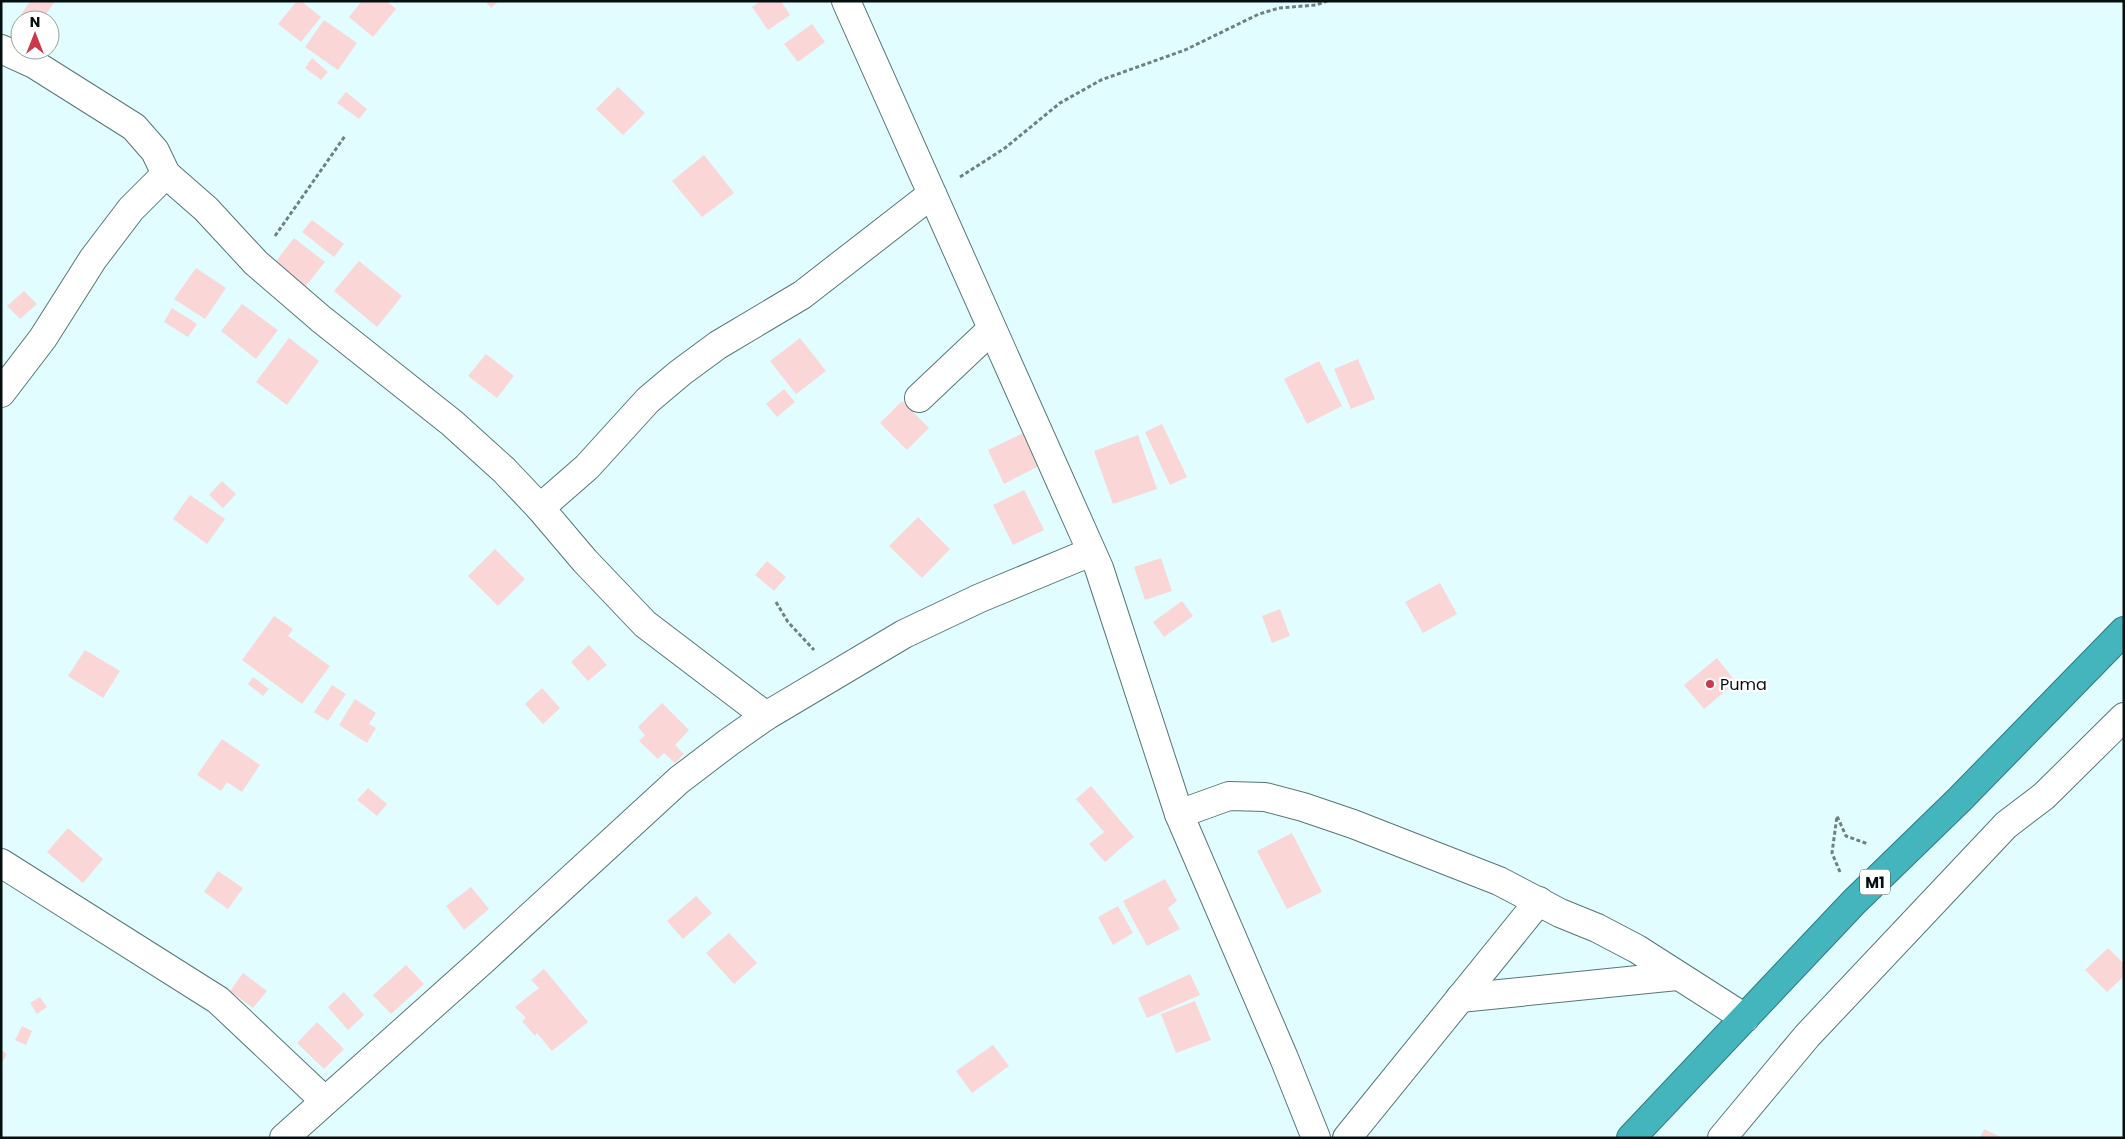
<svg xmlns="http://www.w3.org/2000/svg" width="2125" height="1139" font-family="Poppins,sans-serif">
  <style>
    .building { fill: #fbd6d6 }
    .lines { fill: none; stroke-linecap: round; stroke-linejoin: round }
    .street-casing { stroke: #577678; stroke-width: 30 }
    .highway-casing { stroke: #2e7b80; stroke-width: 30 }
    .path { stroke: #6e8182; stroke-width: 3; stroke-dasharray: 4 2.5; stroke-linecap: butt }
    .street { stroke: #fff; stroke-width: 28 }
    .highway { stroke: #44b5bc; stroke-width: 28 }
    .poi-dot { fill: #c9394b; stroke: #fff; stroke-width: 2 }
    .labels { text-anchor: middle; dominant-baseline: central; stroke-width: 4.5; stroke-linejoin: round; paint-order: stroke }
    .shield { fill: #fff; stroke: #4f5758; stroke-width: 1 }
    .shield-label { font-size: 15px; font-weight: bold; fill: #040f10 }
    .poi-label { font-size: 16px; fill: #040f10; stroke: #fff; text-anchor: start }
  </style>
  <rect width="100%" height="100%" fill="#e2fdff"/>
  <g class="building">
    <path d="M30,1H55L42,20H26L20,16Z"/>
    <path d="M297,1H301L321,17L301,42L278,24Z"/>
    <path d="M362,1H386L396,9L373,37L349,17Z"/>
    <path d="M485,1H499L491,8Z"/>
    <path d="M761,1H781L790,15L768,30L752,7Z"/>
    <path d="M324,20L357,43L338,70L305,47Z"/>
    <path d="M812,24L825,42L798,62L784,44Z"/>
    <path d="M312,58L328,72L321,80L305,68Z"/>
    <path d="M618,87L645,113L623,135L596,109Z"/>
    <path d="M346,92L367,109L359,119L337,103Z"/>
    <path d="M704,155L734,193L702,217L672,181Z"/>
    <path d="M312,220L344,244L334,257L302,232Z"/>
    <path d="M294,238L325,262L300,293L269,270Z"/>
    <path d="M359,261L402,296L377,327L334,291Z"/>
    <path d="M196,268L226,288L205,319L174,299Z"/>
    <path d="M24,291L37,304L20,319L7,306Z"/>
    <path d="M242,304L278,330L256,359L221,331Z"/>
    <path d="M172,308L197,324L188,337L164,322Z"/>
    <path d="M289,338L319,361L287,405L256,382Z"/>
    <path d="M800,338L826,371L796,394L770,361Z"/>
    <path d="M486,354L514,376L497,398L468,376Z"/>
    <path d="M1358,359L1375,399L1351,409L1334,369Z"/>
    <path d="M1319,361L1342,406L1307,424L1284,379Z"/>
    <path d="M784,389L795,402L777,417L766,404Z"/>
    <path d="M902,401L929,428L907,450L880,423Z"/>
    <path d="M1162,424L1187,477L1170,485L1145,432Z"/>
    <path d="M1025,432L1041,465L1004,484L988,450Z"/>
    <path d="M1138,435L1157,489L1113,504L1094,451Z"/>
    <path d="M222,481L236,494L223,508L209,495Z"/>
    <path d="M1024,490L1044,530L1013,545L993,505Z"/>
    <path d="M190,495L225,519L207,544L173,519Z"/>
    <path d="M918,517L950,549L922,578L889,546Z"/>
    <path d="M495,549L525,579L498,606L468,576Z"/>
    <path d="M1161,558L1172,591L1145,600L1134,567Z"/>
    <path d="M767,561L786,577L774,591L755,575Z"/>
    <path d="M1440,583L1457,614L1423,633L1405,602Z"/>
    <path d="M1182,601L1193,616L1164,637L1153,622Z"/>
    <path d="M1280,609L1290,636L1272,643L1262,616Z"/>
    <path d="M274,616L293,629L288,636L330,666L302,704L242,660Z"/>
    <path d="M589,645L607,665L588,681L571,662Z"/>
    <path d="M85,650L120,671L103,698L68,676Z"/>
    <path d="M1717,658L1736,682L1704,709L1684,685Z"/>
    <path d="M253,677L269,689L263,696L248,684Z"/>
    <path d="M332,685L346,694L328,721L314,712Z"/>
    <path d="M542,688L560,708L543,724L525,704Z"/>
    <path d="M355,699L376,713L369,724L376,728L367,743L339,725Z"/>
    <path d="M662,703L689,730L675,745L684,754L675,763L664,753L658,759L639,741L645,735L638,727Z"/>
    <path d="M222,739L260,765L242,792L227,782L221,791L197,775Z"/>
    <path d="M1091,786L1134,837L1105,862L1089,844L1104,832L1076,799Z"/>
    <path d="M368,788L387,804L377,816L357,800Z"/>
    <path d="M68,828L103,859L83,883L47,852Z"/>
    <path d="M1292,833L1322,892L1287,909L1257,851Z"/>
    <path d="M218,871L243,888L228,909L204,892Z"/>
    <path d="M1165,879L1177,901L1168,908L1180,929L1147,946L1123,901Z"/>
    <path d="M471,887L489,909L464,930L446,906Z"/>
    <path d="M696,896L712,913L683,939L667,921Z"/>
    <path d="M1118,906L1133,933L1113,945L1098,917Z"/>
    <path d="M729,933L757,963L734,984L706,953Z"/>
    <path d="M2108,948L2124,964V976L2107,992L2085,970Z"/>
    <path d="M406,965L424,984L391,1014L373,995Z"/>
    <path d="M544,969L588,1022L552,1051L537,1033L535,1036L522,1021L526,1018L515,1007L539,988L531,980Z"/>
    <path d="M243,973L267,991L253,1008L230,991Z"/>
    <path d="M1190,974L1200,995L1147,1018L1138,998Z"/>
    <path d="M344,992L364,1015L348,1030L328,1007Z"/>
    <path d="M40,997L47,1007L37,1014L30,1003Z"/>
    <path d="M1195,1001L1211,1040L1176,1053L1161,1014Z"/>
    <path d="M317,1022L344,1049L324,1069L297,1043Z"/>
    <path d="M22,1026L32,1031L26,1045L15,1040Z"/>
    <path d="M993,1045L1009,1066L972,1093L956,1071Z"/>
    <path d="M1,1050L7,1054L1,1064Z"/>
    <path d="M1984,1129L2002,1138H1980Z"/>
  </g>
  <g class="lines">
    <g class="street-casing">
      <g id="street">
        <path d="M846,1L1099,568L1179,814L1284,1058L1316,1138"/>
        <path d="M1,49L34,64L134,127L155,151L166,174L206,209L256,263L321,319L452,423L504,470L540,508L585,561L645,624L766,716"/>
        <path d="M1,393L43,338L93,259L131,209L166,174"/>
        <path d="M919,398L992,329"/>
        <path d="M540,508L587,467L648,400L680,373L718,345L802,295L932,194"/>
        <path d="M1179,814L1229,796L1265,797L1303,807L1353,824L1499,881L1560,913L1597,928L1637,949L1745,1018"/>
        <path d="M1,863L218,1000L325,1101"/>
        <path d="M1460,998L1677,976"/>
        <path d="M284,1138L482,961L679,780L729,742L766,716L904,634L980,598L1091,552"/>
        <path d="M1347,1138L1539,901"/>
        <path d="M1722,1138L1807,1036L2006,825L2044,796L2124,717"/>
      </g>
    </g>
    <g class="highway-casing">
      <path id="highway" d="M1631,1138L1854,902L1960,799L2124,631"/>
    </g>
    <g class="path">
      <path d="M960,177L1005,148L1060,103L1101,80L1185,50L1259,14L1279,8L1316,5L1327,1"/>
      <path d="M275,236L345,136"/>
      <path d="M776,602L788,622L814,650"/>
      <path d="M1840,872L1832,853L1837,816L1846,836L1868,844"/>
    </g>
    <use href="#street" class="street"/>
    <use href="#highway" class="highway"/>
  </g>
  <circle class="poi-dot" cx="1710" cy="684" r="5"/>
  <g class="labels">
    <rect class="shield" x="1860" y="869.5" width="30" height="25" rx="4"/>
    <g class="shield-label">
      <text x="1875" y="882">M1</text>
    </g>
    <g class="poi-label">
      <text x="1720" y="684">Puma</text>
    </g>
  </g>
  <rect width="2125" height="1139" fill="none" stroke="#040f10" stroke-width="5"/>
  <g transform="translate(35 35)"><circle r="24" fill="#ffffff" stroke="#9b9f9f"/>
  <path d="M0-4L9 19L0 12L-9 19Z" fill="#c9394b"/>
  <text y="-8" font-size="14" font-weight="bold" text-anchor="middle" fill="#040f10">N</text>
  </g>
</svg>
